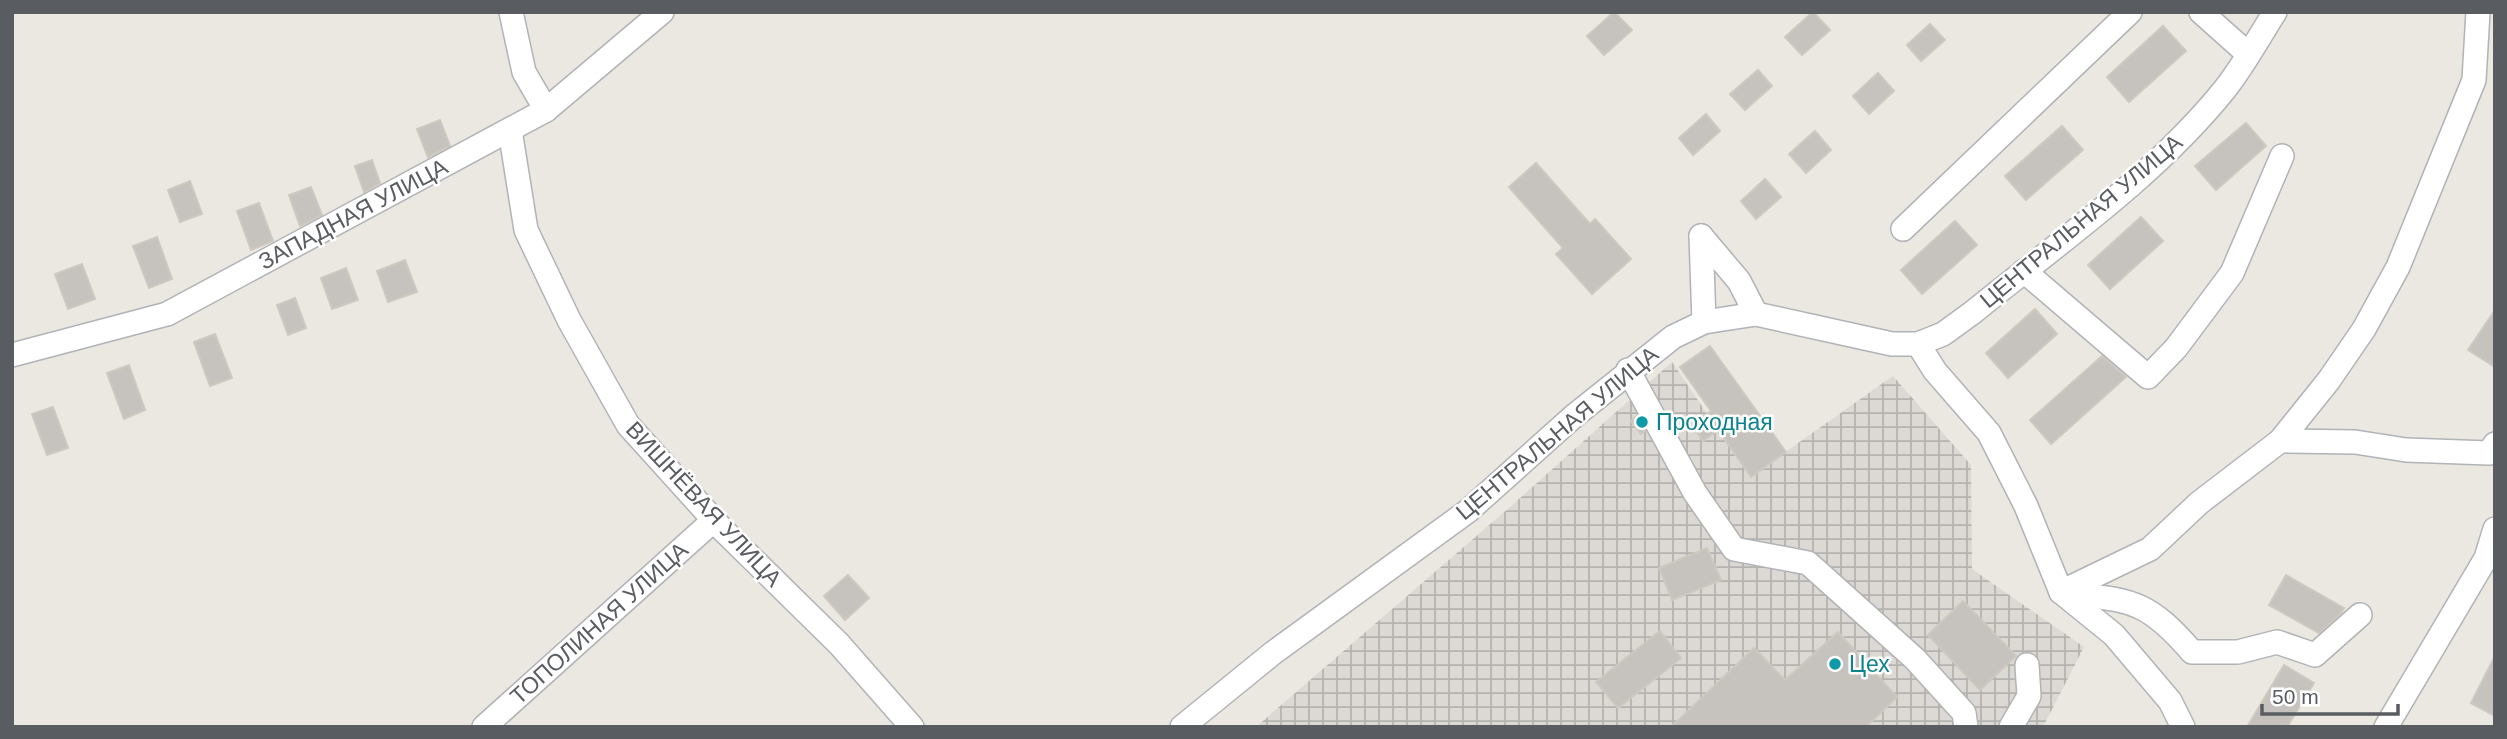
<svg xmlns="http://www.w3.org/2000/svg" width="2507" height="739" font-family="Arial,sans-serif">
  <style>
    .industrial { fill: url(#industrial-grid) }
    .building { fill: #c6c2bd; stroke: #cec9bf; stroke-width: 2 }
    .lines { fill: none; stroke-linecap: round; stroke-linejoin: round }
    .minor-casing { stroke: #b0b3b7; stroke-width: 26 }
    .minor { stroke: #fff; stroke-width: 23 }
    .culture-dot { fill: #0f9aa8; stroke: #fff; stroke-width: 2.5 }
    .labels { text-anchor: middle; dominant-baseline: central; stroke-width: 5; stroke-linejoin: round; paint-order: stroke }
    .street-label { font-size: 23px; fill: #595c60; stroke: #fff }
    .culture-label { font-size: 23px; fill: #0d838f; stroke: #fff; text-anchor: start }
  </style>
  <defs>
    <pattern id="industrial-grid" width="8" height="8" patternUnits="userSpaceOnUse" patternTransform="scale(1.75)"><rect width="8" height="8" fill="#dcd9d4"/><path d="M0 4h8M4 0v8" fill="none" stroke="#b5b3af"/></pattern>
  </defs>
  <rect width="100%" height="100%" fill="#eae8e0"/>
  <path class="industrial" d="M1672,362L1750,477L1893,376L1971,465L1972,569L2084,647L2043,727H1256L1510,507Z"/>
  <g class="building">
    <path d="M1614,12L1632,30L1604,55L1587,36Z"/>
    <path d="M1813,12L1830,30L1802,55L1785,37Z"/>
    <path d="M1930,24L1945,40L1921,61L1907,45Z"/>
    <path d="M2163,26L2186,51L2129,102L2107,77Z"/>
    <path d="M1758,70L1772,86L1745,110L1730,94Z"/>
    <path d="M1878,73L1894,91L1869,114L1853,96Z"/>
    <path d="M1706,114L1720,131L1693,155L1679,138Z"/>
    <path d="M440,120L450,146L428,157L417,129Z"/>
    <path d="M2246,123L2266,146L2216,190L2195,166Z"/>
    <path d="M2062,126L2083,150L2026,200L2005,176Z"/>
    <path d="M1815,131L1831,150L1806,173L1789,154Z"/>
    <path d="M372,160L380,183L364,192L355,166Z"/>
    <path d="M1536,163L1590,224L1595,219L1631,259L1592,294L1556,254L1563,248L1509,187Z"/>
    <path d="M1765,179L1781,197L1756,219L1741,201Z"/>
    <path d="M190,181L202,214L180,222L168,190Z"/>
    <path d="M311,187L322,215L300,226L289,195Z"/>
    <path d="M259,203L273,241L251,250L237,211Z"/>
    <path d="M2141,217L2163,241L2110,289L2088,265Z"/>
    <path d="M1955,221L1977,245L1922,294L1901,270Z"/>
    <path d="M157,237L172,279L149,288L133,246Z"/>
    <path d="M405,260L417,292L388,302L377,271Z"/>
    <path d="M82,264L95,299L68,309L55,274Z"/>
    <path d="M346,268L358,300L332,309L321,278Z"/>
    <path d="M295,298L306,328L288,335L277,305Z"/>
    <path d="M2035,309L2057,334L2008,378L1986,353Z"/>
    <path d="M2495,310V367L2468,350Z"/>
    <path d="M215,334L232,378L210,386L194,342Z"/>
    <path d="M1710,346L1786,452L1751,477L1718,430L1703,441L1692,424L1711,411L1680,367Z"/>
    <path d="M2102,356L2126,377L2051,444L2030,420Z"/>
    <path d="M129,365L145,410L124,419L107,373Z"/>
    <path d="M53,407L68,448L47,455L32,414Z"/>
    <path d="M1637,416L1645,431L1641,434L1631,421Z"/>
    <path d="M1707,548L1721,580L1672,600L1659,568Z"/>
    <path d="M848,575L869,598L845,620L824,596Z"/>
    <path d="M2286,575L2344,608L2341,613L2319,633L2269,605Z"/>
    <path d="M1963,601L2016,656L1980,690L1928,635Z"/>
    <path d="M1660,631L1681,658L1618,708L1596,682Z"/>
    <path d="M1838,632L1897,697L1866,727H1671L1754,648L1785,680Z"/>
    <path d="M2495,656V716L2471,703Z"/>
    <path d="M2284,665L2314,683L2287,727H2247Z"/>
  </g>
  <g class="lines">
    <g class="minor-casing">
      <g id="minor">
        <path d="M511,12L524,72L546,110"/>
        <path d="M2201,12L2248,54"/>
        <path d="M510,130L526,230L569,320L628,425L722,529L839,644L912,727"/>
        <path d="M1903,229L2130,12"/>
        <path d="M1701,236L1739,281L1756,314"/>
        <path d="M1701,236L1704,322"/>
        <path d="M2024,271L2148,377L2176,348L2232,273L2282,156"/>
        <path d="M1918,344L1935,371L1989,433L2026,506L2061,592L2114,635L2170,701L2183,727"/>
        <path d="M12,355L167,314L546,110L662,12"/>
        <path d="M1628,370L1695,493L1734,549L1808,563L1915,659L1964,713L1966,727"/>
        <path d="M2280,441L2329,380L2364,329L2398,267L2474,80L2478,12"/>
        <path d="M2061,592L2150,549L2199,503L2280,441L2355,442L2406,450L2489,453L2495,444"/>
        <path d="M2061,592C2129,601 2145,597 2192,652H2238L2277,642L2315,655L2360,615"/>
        <path d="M484,727L714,520"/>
        <path d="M1182,727L1273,653L1468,511L1574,416L1673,337L1704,322L1756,314L1892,344H1918L1943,334L1972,313C2058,243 2155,176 2225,89C2244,65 2259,37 2275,12"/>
        <path d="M2011,727L2029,696L2027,665"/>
        <path d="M2386,727L2486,558L2495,529"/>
      </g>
    </g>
    <use href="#minor" class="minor"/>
  </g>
  <g class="culture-dot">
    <circle cx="1642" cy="422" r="7"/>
    <circle cx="1835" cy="664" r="7"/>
  </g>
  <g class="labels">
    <g class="street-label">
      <text transform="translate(353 214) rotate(-28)">ЗАПАДНАЯ УЛИЦА</text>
      <text transform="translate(2081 221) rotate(-40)">ЦЕНТРАЛЬНАЯ УЛИЦА</text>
      <text transform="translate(1557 433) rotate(-40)">ЦЕНТРАЛЬНАЯ УЛИЦА</text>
      <text transform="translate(704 504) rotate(47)">ВИШНЁВАЯ УЛИЦА</text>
      <text transform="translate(599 623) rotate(-42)">ТОПОЛИНАЯ УЛИЦА</text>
    </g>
    <g class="culture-label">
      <text x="1656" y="422">Проходная</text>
      <text x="1849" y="664">Цех</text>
    </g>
  </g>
  <rect width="2507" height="739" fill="none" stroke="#595c60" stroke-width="28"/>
  <path d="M2262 704v10h136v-10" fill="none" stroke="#595c60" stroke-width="3.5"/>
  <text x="2272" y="704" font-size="21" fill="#595c60" stroke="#ffffff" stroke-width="5" paint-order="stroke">50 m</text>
</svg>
